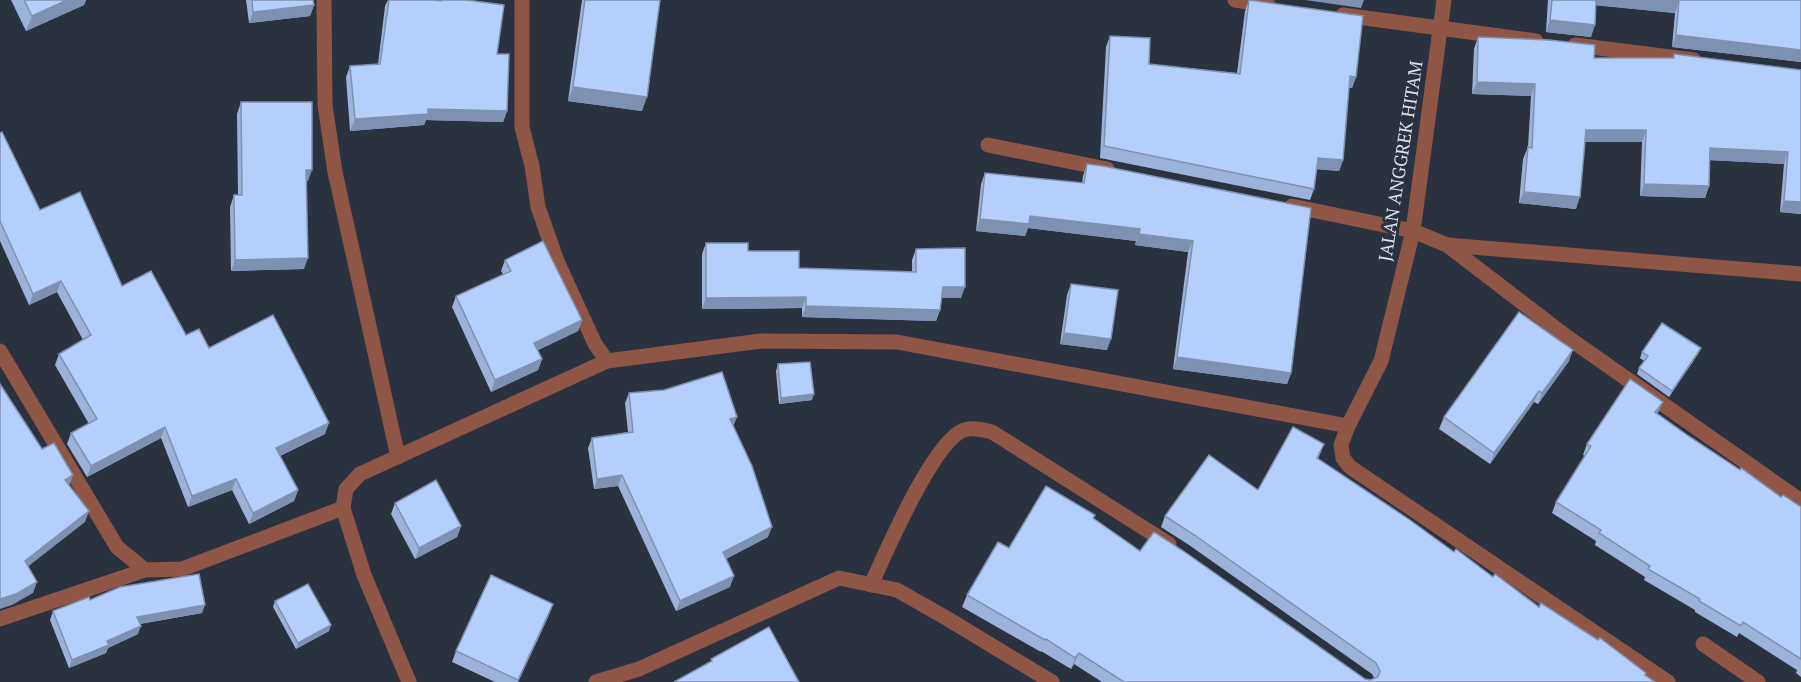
<svg xmlns="http://www.w3.org/2000/svg" width="1801" height="682" font-family="'PT Serif',serif">
  <style>
    .lines { fill: none; stroke-linecap: round; stroke-linejoin: round }
    .minor { stroke: #8f5646; stroke-width: 15 }
    .wall { fill: #9cb2da }
    .shaded-wall { fill: #7f91b1 }
    .building { fill: #b5cffd; stroke: #7f91b1; stroke-width: 1.5 }
    .labels { text-anchor: middle; dominant-baseline: central; stroke-width: 6; stroke-linejoin: round; paint-order: stroke }
    .street-label { font-size: 18px; fill: #dce1ea; stroke: #2a3240 }
  </style>
  <rect width="100%" height="100%" fill="#2a3240"/>
  <g class="lines">
    <g class="minor">
      <path d="M324,0L325,105L335,172L398,457"/>
      <path d="M522,0V127L532,166L538,207L557,261L595,344L607,361"/>
      <path d="M1235,0L1268,5"/>
      <path d="M1444,0L1413,231L1381,361L1348,426L1341,445L1343,458L1350,467L1668,682"/>
      <path d="M1343,15L1536,41"/>
      <path d="M1575,45L1694,60"/>
      <path d="M988,145L1107,169"/>
      <path d="M1292,206L1413,231L1447,245L1567,337L1801,501"/>
      <path d="M1447,245L1801,274"/>
      <path d="M0,351L117,547L145,570"/>
      <path d="M871,585C885,554 933,441 964,430C973,427 983,430 992,432L1169,544"/>
      <path d="M0,619L145,570L182,569L343,508"/>
      <path d="M1703,644L1758,682"/>
      <path d="M409,682L364,575L343,508L346,489L360,474L607,361L761,341L897,342L1348,426"/>
      <path d="M596,682L639,669L839,578L897,590L948,619L1052,682"/>
    </g>
  </g>
  <g class="wall">
    <path d="M11,0H86L84,5L26,31Z"/>
    <path d="M246,0H313L314,5L310,16L249,23Z"/>
    <path d="M388,0H432L440,1V0H466L497,54L507,111L503,122L426,120L424,125L350,131L346,77L350,66L378,64L385,6Z"/>
    <path d="M582,0H660L642,111L568,101Z"/>
    <path d="M1249,0L1356,77L1352,88H1349L1343,160L1339,171L1316,169L1314,189L1310,200L1100,158L1106,47L1110,36L1149,64L1237,73L1245,11Z"/>
    <path d="M1548,0H1801V62L1672,47L1675,13L1596,5L1591,37L1546,32Z"/>
    <path d="M1478,37L1594,58H1673L1674,54L1801,70V214L1780,212L1784,164L1710,160L1709,186L1705,198L1640,196L1642,142H1585L1576,209L1519,203L1523,159L1528,147L1531,96L1472,94L1474,49Z"/>
    <path d="M241,102L308,181H306L304,269L231,271L230,207L234,195H238L237,114Z"/>
    <path d="M0,133L40,210L122,286L186,335L209,348L325,434L280,456L298,490L294,501L249,524L232,490L188,507L161,438L87,477L67,444L71,433L89,424L55,365L59,354L83,340L57,292L29,305L0,241Z"/>
    <path d="M1087,164L1311,208L1291,373L1287,384L1173,369L1188,252L1135,245L1136,241L1028,228L1025,236L976,231L981,184L985,173L1082,183L1083,176Z"/>
    <path d="M706,243L748,251L799,268L912,272V260L916,249L961,298H942L940,310L936,321L802,317V308L702,309V254Z"/>
    <path d="M505,260L582,320L578,331L538,350L542,359L538,370L491,392L452,307L456,296L503,274L501,271Z"/>
    <path d="M1071,284L1107,350L1060,344L1067,295Z"/>
    <path d="M1701,348L1698,354L1669,397L1637,374L1639,368L1644,361L1640,358L1642,352Z"/>
    <path d="M1569,361L1538,404L1534,402L1490,464L1439,429L1444,417Z"/>
    <path d="M778,364L812,400L779,404L776,371Z"/>
    <path d="M629,393L733,426L768,537L726,559L730,587L676,611L618,486L594,489L588,448L592,438L628,432L625,403Z"/>
    <path d="M1658,414L1690,437L1781,497L1801,507V677L1796,673L1797,670L1739,633L1737,637L1695,612V610L1644,580L1645,577L1595,545L1596,541L1552,513L1556,502L1585,456L1583,455L1587,444Z"/>
    <path d="M1324,444L1318,459L1454,552L1655,682H1102L1074,664L1071,669L1041,651V652L962,607L967,595L1009,548L1093,518L1140,551L1365,679L1370,680L1374,678L1372,674L1189,545L1161,527L1165,516L1258,490Z"/>
    <path d="M395,503L461,526L457,537L415,559L391,514Z"/>
    <path d="M90,600L202,613L140,624L138,634L108,648L106,653L69,668L50,620L53,611Z"/>
    <path d="M275,601L329,631L296,649L273,607Z"/>
    <path d="M549,615L518,682H495L452,662L456,651Z"/>
  </g>
  <g class="shaded-wall">
    <path d="M67,0H86L84,5L26,31L32,16Z"/>
    <path d="M1305,0H1364L1361,8Z"/>
    <path d="M1594,0H1668L1679,1L1675,13L1592,5Z"/>
    <path d="M314,5L310,16L249,23L253,12Z"/>
    <path d="M1550,20L1595,25L1591,37L1546,32Z"/>
    <path d="M1676,35L1801,50V62L1672,47Z"/>
    <path d="M1350,76L1356,77L1352,88H1346Z"/>
    <path d="M1477,82L1535,84L1531,96L1472,94Z"/>
    <path d="M573,87L647,97L642,111L568,101Z"/>
    <path d="M428,109L507,111L503,122L426,120L424,125L350,131L355,119Z"/>
    <path d="M1586,130H1646L1642,142H1582Z"/>
    <path d="M1710,148L1788,152L1784,164L1706,160Z"/>
    <path d="M1318,158L1343,160L1339,171L1314,169Z"/>
    <path d="M306,170H312L308,181H302Z"/>
    <path d="M1644,184L1709,186L1705,198L1640,196Z"/>
    <path d="M1524,192L1580,197L1576,209L1519,203Z"/>
    <path d="M1784,201L1801,202V214L1780,212Z"/>
    <path d="M1030,216L1140,229L1136,241L1028,228L1025,236L976,231L980,219Z"/>
    <path d="M1139,234L1193,241L1188,252L1135,245Z"/>
    <path d="M308,258L304,269L231,271L235,260Z"/>
    <path d="M61,281L57,292L29,305L33,294Z"/>
    <path d="M943,287H965L961,298H939Z"/>
    <path d="M806,297L802,308L702,309L706,298Z"/>
    <path d="M806,306L940,310L936,321L802,317Z"/>
    <path d="M582,320L578,331L530,354L534,343Z"/>
    <path d="M1064,333L1111,339L1107,350L1060,344Z"/>
    <path d="M1701,348L1698,354L1669,397L1672,391Z"/>
    <path d="M1573,350L1569,361L1538,404L1542,393Z"/>
    <path d="M1177,357L1291,373L1287,384L1173,369Z"/>
    <path d="M542,359L538,370L491,392L495,380Z"/>
    <path d="M1539,391L1534,402L1490,464L1494,453Z"/>
    <path d="M814,394L812,400L779,404L781,398Z"/>
    <path d="M1663,402L1658,413L1651,424L1655,412Z"/>
    <path d="M737,417L733,427L730,419Z"/>
    <path d="M329,423L325,434L272,459L276,448Z"/>
    <path d="M165,427L161,438L87,477L91,466Z"/>
    <path d="M73,475L69,486L65,480Z"/>
    <path d="M622,475L618,486L594,489L597,479Z"/>
    <path d="M236,479L232,490L188,507L192,496Z"/>
    <path d="M298,490L294,501L249,524L253,513Z"/>
    <path d="M89,511L85,522L21,572L25,561Z"/>
    <path d="M461,526L457,537L415,559L419,548Z"/>
    <path d="M772,527L768,537L719,562L723,552Z"/>
    <path d="M734,576L730,587L676,611L680,601Z"/>
    <path d="M37,582L33,593L12,605L0,609V599Z"/>
    <path d="M553,604L549,615L518,682H517Z"/>
    <path d="M205,605L202,613L133,625L137,617Z"/>
    <path d="M331,625L329,631L296,649L298,643Z"/>
    <path d="M141,626L138,634L108,648L106,653L69,668L72,660L107,641Z"/>
    <path d="M1079,653L1074,664L1071,669L1075,658Z"/>
  </g>
  <g class="building">
    <path d="M24,0H67L32,16Z"/>
    <path d="M252,0H313L314,5L253,12Z"/>
    <path d="M389,0H432L441,1V0H466L504,5L497,54H509L507,111L428,109V114L355,119L350,66L380,64Z"/>
    <path d="M585,0H660L647,97L573,87Z"/>
    <path d="M1249,0L1363,16L1356,77L1350,76L1343,160L1318,158L1314,189L1104,146L1110,36L1150,38L1149,64L1240,74Z"/>
    <path d="M1552,0H1596L1595,25L1550,20Z"/>
    <path d="M1668,0H1801V50L1676,35L1679,1Z"/>
    <path d="M1478,37L1549,40L1595,45L1594,58H1674V54L1801,70V202L1784,201L1788,152L1710,148L1709,186L1644,184L1646,130H1586L1580,197L1524,192L1528,147L1532,148L1535,84L1477,82Z"/>
    <path d="M241,102H312V170H306L308,258L235,260L234,195H242Z"/>
    <path d="M2,132L40,210L80,192L122,286L151,271L186,335L199,329L209,348L273,315L329,423L276,448L298,490L253,513L236,479L192,496L165,427L91,466L71,433L97,419L59,354L91,335L61,281L33,294L0,221V133Z"/>
    <path d="M1087,164L1103,166L1311,208L1291,373L1177,357L1193,241L1139,234L1140,229L1030,216L1029,224L980,219L985,173L1084,183Z"/>
    <path d="M543,241L582,320L534,343L542,359L495,380L456,296L511,271L505,260Z"/>
    <path d="M706,243H748V251H799V268L916,272V249L965,248V287H943L940,310L806,306V297L706,298Z"/>
    <path d="M1071,284L1118,290L1111,339L1064,333Z"/>
    <path d="M1519,312L1573,350L1542,393L1539,391L1494,453L1444,417Z"/>
    <path d="M1662,323L1701,348L1672,391L1639,368L1648,356L1642,352Z"/>
    <path d="M810,362L814,394L781,398L778,364Z"/>
    <path d="M722,372L737,417L730,419L752,466L772,527L723,552L734,576L680,601L622,475L597,479L592,438L633,432L629,393L664,390Z"/>
    <path d="M1630,379L1663,402L1655,412L1690,437L1740,470L1741,468L1781,497L1783,495L1801,507V659L1743,622L1741,626L1699,601L1700,599L1648,569L1650,566L1599,533L1601,530L1556,502L1591,446L1587,444Z"/>
    <path d="M0,384L42,449L54,443L73,475L65,480L89,511L25,561L37,582L16,594L0,599Z"/>
    <path d="M1293,427L1324,444L1317,458L1410,520L1454,552L1456,549L1493,577L1495,574L1539,607L1541,603L1598,640L1600,638L1646,673L1645,675L1655,682H1124L1079,653L1075,658L1046,639L1045,640L967,595L998,542L1009,548L1046,486L1095,515L1093,518L1140,551L1154,532L1182,550L1365,679L1370,680L1378,677L1380,671L1376,663L1193,534L1165,516L1209,455L1258,490Z"/>
    <path d="M436,480L461,526L419,548L395,503Z"/>
    <path d="M199,574L205,605L137,617L141,626L107,641L109,645L72,660L53,611L89,597L90,600L120,587Z"/>
    <path d="M491,575L553,604L518,680L456,651Z"/>
    <path d="M308,584L331,625L298,643L275,601Z"/>
    <path d="M769,627L799,682H674L712,661L711,659Z"/>
  </g>
  <g class="labels">
    <g class="street-label">
      <text transform="translate(1400 161) rotate(-81)">JALAN ANGGREK HITAM</text>
    </g>
  </g>
</svg>
